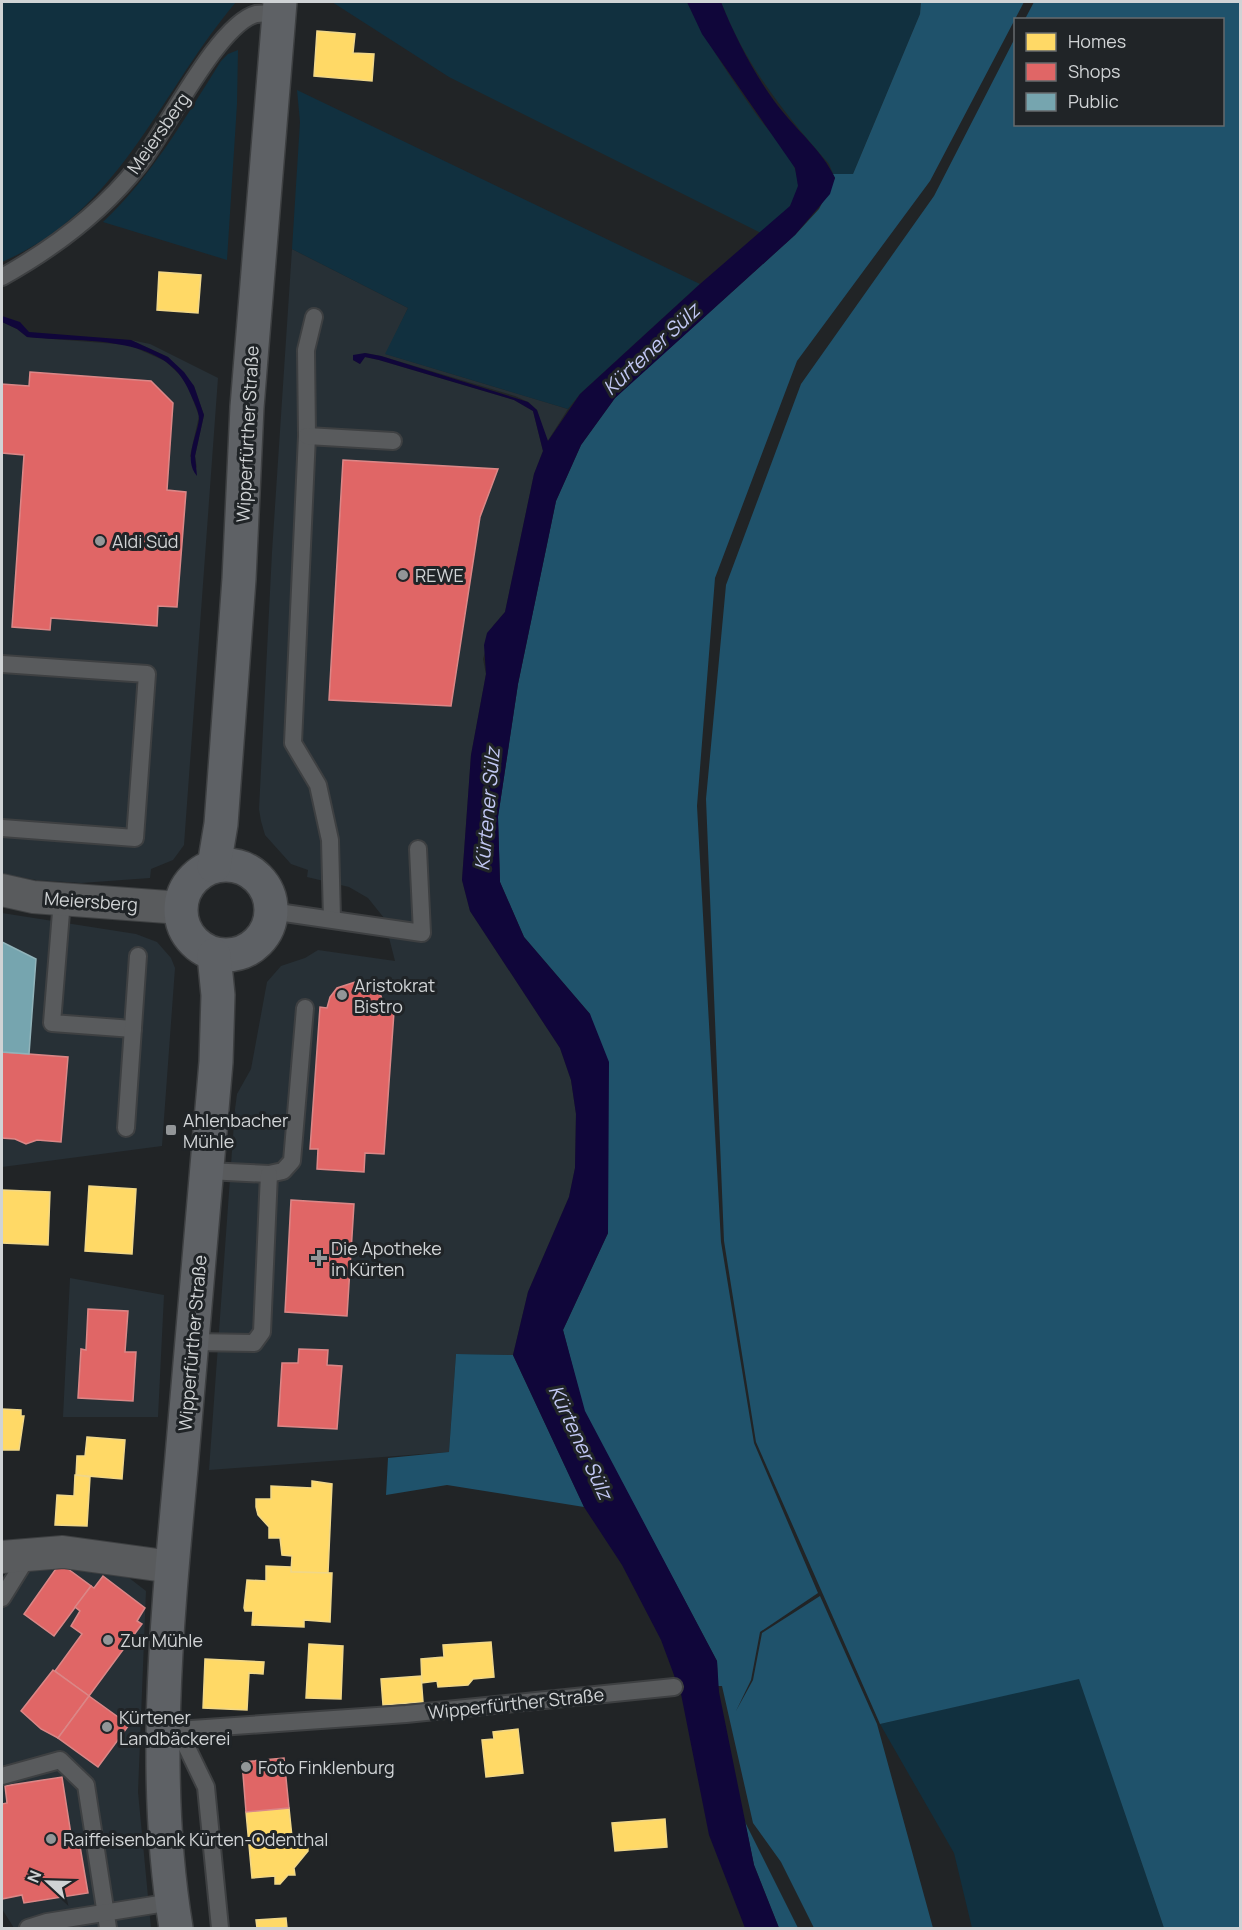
<svg xmlns="http://www.w3.org/2000/svg" width="1242" height="1930" font-family="Manrope,sans-serif">
  <style>
    .built { fill: #273036 }
    .green { fill: #11303f }
    .forest { fill: #1f526b }
    .water { fill: #10063a }
    .homes { fill: #ffd966; stroke: #f1d787; stroke-width: 1.5 }
    .shops { fill: #e06666; stroke: #db8787; stroke-width: 1.5 }
    .public { fill: #76a5af; stroke: #91b3ba; stroke-width: 1.5 }
    .lines { fill: none; stroke-linecap: round; stroke-linejoin: round }
    .service-casing { stroke: #3e4042; stroke-width: 20 }
    .minor-casing { stroke: #3e4042; stroke-width: 34 }
    .secondary-casing { stroke: #3e4042; stroke-width: 36 }
    .service { stroke: #595b5d; stroke-width: 16 }
    .minor { stroke: #595b5d; stroke-width: 32 }
    .secondary { stroke: #5e6165; stroke-width: 33 }
    .poi-dot { fill: #939698; stroke: #202427; stroke-width: 2 }
    .labels { text-anchor: middle; dominant-baseline: central; stroke-width: 6; stroke-linejoin: round; paint-order: stroke }
    .street-label { font-size: 18px; fill: #d0d3d5; stroke: #202427 }
    .poi-label { font-size: 18px; fill: #d0d3d5; stroke: #202427; text-anchor: start }
    .water-label { font-size: 20px; font-style: italic; fill: #c2c8f4; stroke: #202427 }
  </style>
  <rect width="100%" height="100%" fill="#212426"/>
  <g class="built">
    <path d="M292,249L408,308L386,354L568,409L547,442L537,410L528,402L515,396L381,356L365,353L353,360L360,364L365,357L379,360L514,400L533,411L543,451L534,474L505,612L493,626L483,659L486,674L471,755L462,880L470,911L560,1048L571,1080L576,1114L575,1168L569,1197L528,1292L513,1355L456,1354L449,1452L209,1470L235,1109L237,1094L251,1069L267,982L281,966L305,958L318,950L395,961L384,918L368,898L349,887L307,877L308,870L291,864L265,835L261,821L259,809L272,552Z"/>
    <path d="M2,322L17,329L27,337L129,345L165,361L180,375L188,387L199,416L190,456L197,468L195,456L204,415L194,386L168,357L131,340L150,344L218,378L184,845L173,860L151,869L150,878L81,883L36,880L2,874Z"/>
    <path d="M2,913L136,934L157,942L171,958L175,968L162,1146L2,1167Z"/>
    <path d="M70,1278L164,1295L158,1417H63Z"/>
    <path d="M58,1561L124,1574L146,1591L138,1792L151,1928H14L2,1909V1579Z"/>
  </g>
  <g class="green">
    <path d="M2,2H236C159,93 121,211 2,262Z"/>
    <path d="M332,2H687C706,42 731,78 756,114C771,136 797,156 798,184C799,204 775,222 761,233L449,77Z"/>
    <path d="M721,2H921L920,14L853,174H833L829,164C784,113 746,66 721,2Z"/>
    <path d="M238,50L237,104L227,260L103,222C152,176 185,118 221,61L228,54Z"/>
    <path d="M297,90L700,284L580,394L568,409L385,354L408,308L292,249L300,122Z"/>
    <path d="M1079,1678L1164,1928H972L954,1853L880,1724Z"/>
  </g>
  <g class="forest">
    <path d="M921,2H1024L930,181L797,361L715,578L697,806L721,1242L754,1443L818,1593L760,1632L751,1680L736,1711L753,1680L762,1633L820,1596L877,1724L933,1928H814L781,1862L753,1823L722,1686H718L717,1661L584,1411L563,1330L608,1233L590,1014L524,937L500,882L498,817L518,684L556,501L581,445L615,398L795,235L819,209L835,178L833,174H853L920,14Z"/>
    <path d="M1034,2H1240V1928H1164L1079,1679L880,1724L756,1442L724,1241L706,799L726,585L801,384L934,196L1015,38L1016,124H1222V20L1025,19Z"/>
    <path d="M456,1354L513,1355L584,1507L447,1485L386,1495L388,1458L449,1452Z"/>
    <path d="M745,1822L798,1928H779L754,1865Z"/>
  </g>
  <g class="water">
    <path d="M687,2H721C735,37 755,76 778,106C797,131 822,150 835,178L830,194L795,235L615,398L581,445L556,501L518,684L498,817L500,882L524,937L590,1014L609,1062L608,1233L563,1330L585,1411L717,1661L719,1692L754,1865L779,1928H745L709,1835L681,1694L661,1640L622,1565L584,1507L513,1355L528,1292L569,1197L575,1168L576,1114L571,1080L560,1048L470,911L462,880L471,755L486,674L484,645L487,633L505,612L534,474L543,451L533,411L514,400L379,360L365,357L360,364L353,360V355L365,353L381,356L528,402L537,410L548,441L580,394L700,284L790,206L798,186L795,168L702,34Z"/>
    <path d="M2,316L20,322L29,332L131,340L168,357L184,372L194,386L204,415L195,456L197,476C183,459 197,437 199,419C199,411 193,400 190,393C167,332 79,343 27,337L17,329L2,322Z"/>
  </g>
  <g class="homes">
    <path d="M317,31L355,34L353,53L374,54L372,81L314,76Z"/>
    <path d="M159,272L201,275L198,313L157,310Z"/>
    <path d="M89,1186L136,1189L132,1254L85,1251Z"/>
    <path d="M2,1190L50,1192L48,1245L2,1243Z"/>
    <path d="M2,1409L21,1410V1416H24L19,1450H2Z"/>
    <path d="M87,1437L125,1440L122,1479L76,1475L77,1456H85Z"/>
    <path d="M75,1475L90,1477L87,1526L55,1525L57,1495L74,1496Z"/>
    <path d="M312,1481L332,1484L328,1573L291,1572L292,1556L282,1555L280,1538H269V1527L258,1515L256,1507V1499H271V1486L312,1488Z"/>
    <path d="M266,1566L291,1567V1572L332,1573L330,1622L304,1620V1627L252,1625L253,1611H245L244,1608L247,1580L266,1581Z"/>
    <path d="M491,1642L494,1677L473,1679L468,1685L438,1687L437,1681L422,1683L421,1659L444,1657L443,1645Z"/>
    <path d="M309,1644L343,1646L341,1699L306,1698Z"/>
    <path d="M205,1659L264,1662L263,1674L249,1673L247,1710L203,1708Z"/>
    <path d="M421,1676L423,1702L383,1705L381,1679Z"/>
    <path d="M518,1729L523,1773L486,1777L482,1740L494,1739L493,1732Z"/>
    <path d="M289,1808L292,1837L307,1835L308,1851L294,1868L295,1875H288L280,1884H275V1876L252,1878L246,1812Z"/>
    <path d="M665,1819L667,1847L615,1851L612,1823Z"/>
    <path d="M286,1918L287,1928H257L256,1920Z"/>
  </g>
  <g class="shops">
    <path d="M30,372L151,381L173,403L167,490L186,492L177,607L158,606L157,626L51,618L50,630L12,627L24,455L2,453V384L29,386Z"/>
    <path d="M343,460L498,469L480,517L451,706L329,700Z"/>
    <path d="M358,981L357,987L374,990L381,996L386,1012H394L384,1154L365,1153L364,1172L317,1169L318,1149H310L320,1007L327,1008L330,997L337,988Z"/>
    <path d="M2,1052L68,1057L61,1142L37,1140L26,1144L15,1139L2,1138Z"/>
    <path d="M291,1200L354,1204L347,1316L285,1312Z"/>
    <path d="M88,1309L128,1311L125,1352H136L133,1401L78,1398L81,1349L86,1350Z"/>
    <path d="M299,1349L328,1350L327,1365L342,1366L337,1429L278,1426L282,1363H298Z"/>
    <path d="M60,1563L91,1586L54,1636L24,1614Z"/>
    <path d="M103,1576L145,1608L137,1621L142,1624L89,1696L55,1671L82,1634L71,1626L80,1611L75,1607L91,1586L94,1588Z"/>
    <path d="M53,1670L89,1696L58,1738L41,1729L21,1711Z"/>
    <path d="M89,1696L129,1725L98,1767L58,1738Z"/>
    <path d="M284,1758L289,1808L246,1812L242,1762Z"/>
    <path d="M62,1777L73,1847L80,1846L88,1893L24,1903L22,1895L2,1899V1804L7,1803L5,1786Z"/>
  </g>
  <path class="public" d="M2,942L36,959L29,1054L2,1052Z"/>
  <g class="lines">
    <g class="service-casing">
      <g id="service">
        <path d="M2,277C54,248 102,212 139,165C165,132 218,24 256,14C263,13 272,14 279,14"/>
        <path d="M314,317L306,350L307,436L293,743L318,785L330,840L332,919"/>
        <path d="M307,436L393,441"/>
        <path d="M2,664L147,674L135,838L2,828"/>
        <path d="M62,900L52,1023L133,1029"/>
        <path d="M271,911L422,933L418,849"/>
        <path d="M126,1128L138,956"/>
        <path d="M207,1171L269,1174L283,1171L292,1161L305,1008"/>
        <path d="M192,1342L254,1343L262,1332L269,1174"/>
        <path d="M2,1598L28,1556"/>
        <path d="M163,1731L406,1714L674,1687"/>
        <path d="M179,1731L206,1787L220,1928"/>
        <path d="M2,1776L60,1760L86,1785L108,1928"/>
        <path d="M28,1928L47,1922L172,1902"/>
      </g>
    </g>
    <g class="minor-casing">
      <g id="minor">
        <path d="M2,890L33,897L181,908"/>
        <path d="M2,1557L63,1552L172,1567"/>
      </g>
    </g>
    <g class="secondary-casing">
      <g id="secondary">
        <circle cx="226" cy="910" r="45"/>
        <path d="M214,866L221,824L239,579L247,407L280,2"/>
        <path d="M176,1928C151,1776 167,1620 181,1468C193,1333 204,1197 216,1062L218,995L214,955"/>
      </g>
    </g>
    <use href="#service" class="service"/>
    <use href="#minor" class="minor"/>
    <use href="#secondary" class="secondary"/>
  </g>
  <g class="poi-dot">
    <circle cx="100" cy="541" r="6"/>
    <circle cx="403" cy="575" r="6"/>
    <circle cx="342" cy="995" r="6"/>
    <rect x="165" y="1124" width="12" height="12" rx="3"/>
    <path d="M316 1249h6v6h6v6h-6v6h-6v-6h-6v-6h6z"/>
    <circle cx="108" cy="1640" r="6"/>
    <circle cx="107" cy="1727" r="6"/>
    <circle cx="246" cy="1767" r="6"/>
    <circle cx="51" cy="1839" r="6"/>
  </g>
  <g class="labels">
    <g class="street-label">
      <text transform="translate(158 133) rotate(-55)">Meiersberg</text>
      <text transform="translate(247 434) rotate(-87)">Wipperfürther Straße</text>
      <text transform="translate(91 901) rotate(4)">Meiersberg</text>
      <text transform="translate(192 1343) rotate(-85)">Wipperfürther Straße</text>
      <text transform="translate(516 1703) rotate(-6)">Wipperfürther Straße</text>
    </g>
    <g class="poi-label">
      <text x="112" y="541">Aldi Süd</text>
      <text x="415" y="575">REWE</text>
      <text x="354" y="985">Aristokrat<tspan x="354" dy="21">Bistro</tspan></text>
      <text x="183" y="1120">Ahlenbacher<tspan x="183" dy="21">Mühle</tspan></text>
      <text x="331" y="1248">Die Apotheke<tspan x="331" dy="21">in Kürten</tspan></text>
      <text x="120" y="1640">Zur Mühle</text>
      <text x="119" y="1717">Kürtener<tspan x="119" dy="21">Landbäckerei</tspan></text>
      <text x="258" y="1767">Foto Finklenburg</text>
      <text x="63" y="1839">Raiffeisenbank Kürten-Odenthal</text>
    </g>
    <g class="water-label">
      <text transform="translate(651 349) rotate(-43)">Kürtener Sülz</text>
      <text transform="translate(487 809) rotate(-85)">Kürtener Sülz</text>
      <text transform="translate(581 1442) rotate(65)">Kürtener Sülz</text>
    </g>
  </g>
  <rect width="1242" height="1930" fill="none" stroke="#d0d3d5" stroke-width="6"/>
  <rect x="1014" y="18" width="210" height="108" fill="#202427" stroke="#666a6d" stroke-width="1.5"/>
  <rect x="1026" y="33" width="30" height="18" fill="#ffd966" stroke="#666a6d" stroke-width="1.5"/>
  <text x="1068" y="48" font-size="18" fill="#d0d3d5">Homes</text>
  <rect x="1026" y="63" width="30" height="18" fill="#e06666" stroke="#666a6d" stroke-width="1.5"/>
  <text x="1068" y="78" font-size="18" fill="#d0d3d5">Shops</text>
  <rect x="1026" y="93" width="30" height="18" fill="#76a5af" stroke="#666a6d" stroke-width="1.5"/>
  <text x="1068" y="108" font-size="18" fill="#d0d3d5">Public</text>
  <g transform="translate(48 1882) rotate(292)" stroke="#202427" stroke-width="4.5" paint-order="stroke">
  <path d="M0-4.5L10 22L0 15L-10 22Z" fill="#d0d3d5"/>
  <text y="-9" font-size="16" font-weight="bold" text-anchor="middle" fill="#d0d3d5">N</text>
  </g>
</svg>
